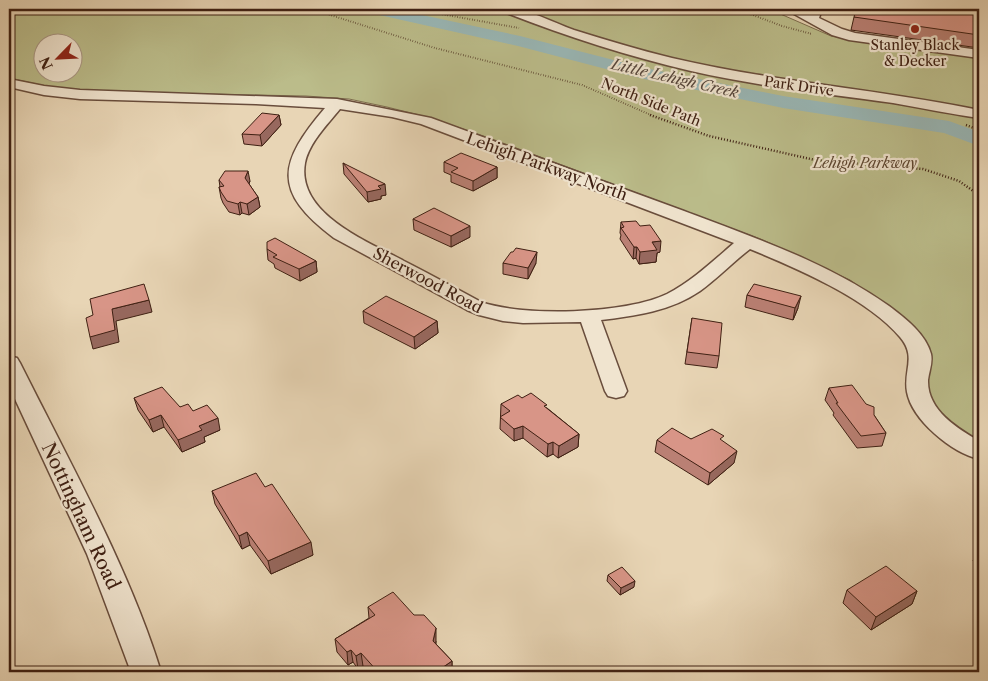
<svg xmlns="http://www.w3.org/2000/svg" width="988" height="681" font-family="'Libre Caslon Text',serif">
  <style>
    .green { fill: #bbbc8a; stroke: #7d6e4e; fill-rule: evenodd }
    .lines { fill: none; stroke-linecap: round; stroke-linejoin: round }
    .river { fill: #99b7b6; fill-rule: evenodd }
    .minor-casing { stroke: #694d3c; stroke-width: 3 }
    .path-far1 { stroke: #3f2013; stroke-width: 2; stroke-dasharray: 0.5 2; stroke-linecap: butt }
    .path { stroke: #3f2013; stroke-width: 2.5; stroke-dasharray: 1 2; stroke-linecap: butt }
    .minor { fill: #f0e4cf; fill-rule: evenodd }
    .wall { fill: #ba8074; stroke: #3f2013 }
    .shaded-wall { fill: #97685e; stroke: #3f2013 }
    .building { fill: #d89587; stroke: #3f2013 }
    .poi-dot { fill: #8f2418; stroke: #f0e4cf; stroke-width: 2 }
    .labels { text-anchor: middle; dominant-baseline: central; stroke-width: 4.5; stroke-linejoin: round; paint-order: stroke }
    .far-poi-label { font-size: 14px; fill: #3f2013; stroke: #f0e4cf }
    .far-street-label { font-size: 14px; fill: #3f2013; stroke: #f0e4cf }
    .far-park-label { font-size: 14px; font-style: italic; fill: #5e4731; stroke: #f0e4cf }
    .far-water-label { font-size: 15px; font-style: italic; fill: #56463c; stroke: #f0e4cf }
    .street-label { font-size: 16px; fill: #3f2013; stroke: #f0e4cf }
    .near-street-label { font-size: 19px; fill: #3f2013; stroke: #f0e4cf }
  </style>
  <rect width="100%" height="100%" fill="#e8d5b5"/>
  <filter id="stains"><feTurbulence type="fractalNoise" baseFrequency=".004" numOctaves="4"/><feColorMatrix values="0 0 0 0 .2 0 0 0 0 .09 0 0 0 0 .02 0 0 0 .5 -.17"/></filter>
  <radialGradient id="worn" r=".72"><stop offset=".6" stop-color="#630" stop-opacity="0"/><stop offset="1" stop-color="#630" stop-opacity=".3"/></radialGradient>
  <path class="green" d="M9,9H769L831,36L979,57V445L966,439L932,406L926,374V349L910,322L850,280L763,240L492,139L431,118L387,107L349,99L306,96L102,92L50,87L9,78ZM42,42H72V72H42Z"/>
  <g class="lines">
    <path class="river" d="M364,9H394L520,36L645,68L783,96L949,121L979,132V146L944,133L783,108L644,79L518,46L366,12Z"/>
    <g class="minor-casing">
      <g id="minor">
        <path d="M502,9C526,7 551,22 574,30C606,40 639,50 672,58C774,82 877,89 979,110V118C951,114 922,108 893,103C826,94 758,86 691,71C627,56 565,36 504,12Z"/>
        <path d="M785,9H800L808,13L810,9H822L819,18L842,29L855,33L979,50V58L849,40L832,35Z"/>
        <path d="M9,79L44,86L80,90L337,99L431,118C515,149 599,180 684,211C755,238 827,262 889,306C905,318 926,334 931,354C933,363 929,371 928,380C927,410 957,428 979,441V459C952,453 912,420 907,392C903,370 917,357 900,337C867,298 796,268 750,249C733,262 718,278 700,291C671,311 635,316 601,320L627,391L624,396L616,398L608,396L605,391L581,322L523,323L503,321L479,315L467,310L334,238C271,191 279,162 325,108L256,104L80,99L44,95L9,87ZM340,109L392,117L421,124L734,243C713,261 692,281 667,294C626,314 524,317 481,302C455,288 430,274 404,261C369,242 296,214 305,163C309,143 327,125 340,109Z"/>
        <path d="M9,356L17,358L20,363C69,461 129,568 161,672H131L87,554L9,386Z"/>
      </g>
    </g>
    <g class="path-far1">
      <path d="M318,9L327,14L435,48L582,85L653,116"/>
      <path d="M413,9L519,28"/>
      <path d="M737,9L782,26L812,34"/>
    </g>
    <g class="path">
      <path d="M650,115L709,136L815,160L923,169L959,181L979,195"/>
      <path d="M966,125L979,130"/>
    </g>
    <use href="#minor" class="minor"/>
  </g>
  <g class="wall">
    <path d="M979,9V48L851,30L854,17Z"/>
    <path d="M279,115L281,125L262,146L244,144L242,134Z"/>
    <path d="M444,162L497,167V178L473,191L451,182V175L444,172Z"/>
    <path d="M343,163L386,195L381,196V199L368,202L344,174Z"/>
    <path d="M219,180L250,181L249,184L258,197L260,207L249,215L242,213L240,215L229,212L223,203L221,198L219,187H220Z"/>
    <path d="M413,219L470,237L451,247L414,230Z"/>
    <path d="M621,222L660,252L657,253L656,262L639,264L636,258L633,259L620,239L621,235L620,233Z"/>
    <path d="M267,249L316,261L317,272L300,281L275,268L274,264L268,260Z"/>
    <path d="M503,263H536L528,279L503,274Z"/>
    <path d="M747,295L798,308L793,320L745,307Z"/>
    <path d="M363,311L437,321L438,333L415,349L364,323Z"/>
    <path d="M692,318L719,356L717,368L685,364Z"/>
    <path d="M829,388L874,415L886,433L882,446L857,448L833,415L834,413L825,400Z"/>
    <path d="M134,398L180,407L193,411L220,430L204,437L205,442L182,452L164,427L153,432L138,410Z"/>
    <path d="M522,398L547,408L579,434L578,447L558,458L553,454L547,457L523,438L514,441L500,429L501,404Z"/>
    <path d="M691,439L723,442L734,463L708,485L655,452L657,440Z"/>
    <path d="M265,487L313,555L271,574L250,545L242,549L215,504L212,491Z"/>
    <path d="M978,548H979V565L973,561Z"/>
    <path d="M608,575L634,587L620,595L607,581Z"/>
    <path d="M847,590L917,591L912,604L871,630L843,603Z"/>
    <path d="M368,607L436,641V644L452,661V672H369L363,666L358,669L353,662L348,665L337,652L335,639L369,618Z"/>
  </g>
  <g class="shaded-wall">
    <path d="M279,115L281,125L262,146L260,135Z"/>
    <path d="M497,167V178L473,191V181Z"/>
    <path d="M248,171L250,181L246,189L245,178Z"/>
    <path d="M385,184L386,195L381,196V199L368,202L367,192L378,186Z"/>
    <path d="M258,197L260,207L249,215L247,204Z"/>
    <path d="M240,202L242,213L240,215L238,204Z"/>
    <path d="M470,226V237L451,247V236Z"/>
    <path d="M661,241L660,252L657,253L656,262L639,264L640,252L652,242Z"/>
    <path d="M634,247H637L636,258L633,259Z"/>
    <path d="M537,252L536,263L528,279V268Z"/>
    <path d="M316,261L317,272L300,281L299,269Z"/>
    <path d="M801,296L798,308L793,320L795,308Z"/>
    <path d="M149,300L152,312L116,321L119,342L93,349L90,337L112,309Z"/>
    <path d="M437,321L438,333L415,349L414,337Z"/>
    <path d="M161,415L164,427L153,432L149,420Z"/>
    <path d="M218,418L220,430L204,437L205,442L182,452L178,440L199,426Z"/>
    <path d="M523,426V438L514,441V429Z"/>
    <path d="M579,434L578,447L558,458L559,446Z"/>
    <path d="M553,442V454L547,457L548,444Z"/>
    <path d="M737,451L734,463L708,485L710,473Z"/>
    <path d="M247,532L250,545L242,549L239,536Z"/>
    <path d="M311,542L313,555L271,574L268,561Z"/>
    <path d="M635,581L634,587L620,595L621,588Z"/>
    <path d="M917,591L912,604L871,630L876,617Z"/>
    <path d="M436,628V641L434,654L433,641Z"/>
    <path d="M351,650L353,662L348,665L347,652Z"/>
    <path d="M361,653L363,666L358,669L356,656Z"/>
    <path d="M452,661V672H436Z"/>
  </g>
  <g class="building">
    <path d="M856,9H979V35L854,17Z"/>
    <path d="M262,113L279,115L260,135L242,134Z"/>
    <path d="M461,153L497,167L473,181L451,172L458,168L444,162Z"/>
    <path d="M343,163L385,184L378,186L381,189L367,192Z"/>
    <path d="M225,171H248L245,178L258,197L247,204L240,202L238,204L227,201L221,192L219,187L224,186L219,180Z"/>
    <path d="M434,208L470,226L451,236L413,219Z"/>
    <path d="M636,221L640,226L650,225L661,241L652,242L657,250L640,252L637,247H634L621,228L624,227L621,222Z"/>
    <path d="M275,238L316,261L299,269L273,257L277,255L267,249V242Z"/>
    <path d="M516,248L537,252L528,268L503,263L511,252H513Z"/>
    <path d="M144,284L149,300L112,309L115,330L90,337L86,318L93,315L90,299Z"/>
    <path d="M754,284L801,296L795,308L747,295Z"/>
    <path d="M386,296L437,321L414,337L363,311Z"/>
    <path d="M692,318L722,323L719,356L687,352Z"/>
    <path d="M852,385L866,404L874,407V415L886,433L861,436L836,403H838L829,388Z"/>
    <path d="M162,387L180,407L188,404L193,411L207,405L218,418L199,426L202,430L178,440L161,415L149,420L134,398Z"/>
    <path d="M531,393L547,405L544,406L579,434L559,446L553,442L548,444L523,426L514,429L500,417L510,411L501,404L518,395L522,398Z"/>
    <path d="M672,428L691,439L712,429L724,436L720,439L737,451L710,473L657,440Z"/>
    <path d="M256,473L265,487L272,484L311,542L268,561L247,532L239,536L212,491Z"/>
    <path d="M886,566L917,591L876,617L847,590Z"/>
    <path d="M622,567L635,581L621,588L608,575Z"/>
    <path d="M393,592L414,615H424L436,628L433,641L452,661L436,672H378L361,653L356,656L351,650L347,652L335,639L375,615L368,607Z"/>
  </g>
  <circle class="poi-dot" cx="915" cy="29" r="5"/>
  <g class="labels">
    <g class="far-poi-label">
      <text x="915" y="45">Stanley Black<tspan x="915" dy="16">&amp; Decker</tspan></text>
    </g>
    <g class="far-street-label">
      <text transform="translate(799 86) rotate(8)">Park Drive</text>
      <text transform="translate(651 102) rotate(22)">North Side Path</text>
    </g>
    <g class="far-park-label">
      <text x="865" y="163">Lehigh Parkway</text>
    </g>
    <g class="far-water-label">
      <text transform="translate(675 78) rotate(13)">Little Lehigh Creek</text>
    </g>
    <g class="street-label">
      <text transform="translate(547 166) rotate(20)">Lehigh Parkway North</text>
      <text transform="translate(428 280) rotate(28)">Sherwood Road</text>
    </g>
    <g class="near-street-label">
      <text transform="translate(81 516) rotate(65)">Nottingham Road</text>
    </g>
  </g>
  <rect width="988" height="681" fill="none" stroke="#e8d5b5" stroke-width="30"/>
  <rect x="10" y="10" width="968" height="661" fill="none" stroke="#3f2013" stroke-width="2.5"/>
  <rect x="15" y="15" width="958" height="651" fill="none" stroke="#3f2013"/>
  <g transform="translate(58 58) rotate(246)"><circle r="24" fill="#f0e4cf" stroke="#a99684"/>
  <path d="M0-4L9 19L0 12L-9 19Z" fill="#8f2418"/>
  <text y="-8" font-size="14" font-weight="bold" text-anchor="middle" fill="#3f2013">N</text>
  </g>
  <rect width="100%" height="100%" filter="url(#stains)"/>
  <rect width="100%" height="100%" fill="url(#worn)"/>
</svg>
